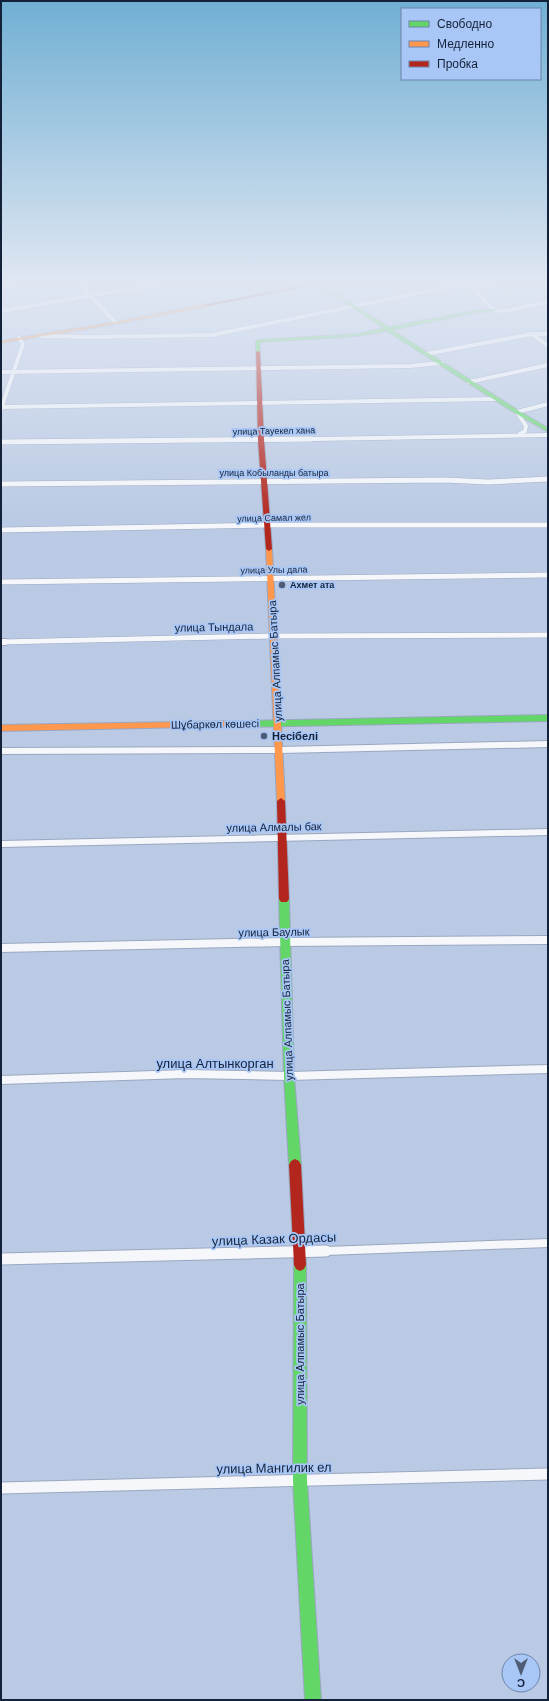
<svg xmlns="http://www.w3.org/2000/svg" width="549" height="1701" font-family="Arial,sans-serif">
  <style>
    .lines { fill: none; stroke-linecap: round; stroke-linejoin: round }
    .street-far4-casing { stroke: #9aa7bf; stroke-width: 5 }
    .street-far3-casing { stroke: #9aa7bf; stroke-width: 6 }
    .street-far2-casing { stroke: #9aa7bf; stroke-width: 8 }
    .street-far1-casing { stroke: #9aa7bf; stroke-width: 10 }
    .street-casing { stroke: #9aa7bf; stroke-width: 13 }
    .fast-casing { stroke: #9aa7bf; stroke-width: 2 }
    .slow-casing { stroke: #9aa7bf; stroke-width: 2 }
    .jam-casing { stroke: #9aa7bf; stroke-width: 2 }
    .street-far4 { stroke: #f5f7fb; stroke-width: 4 }
    .street-far3 { stroke: #f5f7fb; stroke-width: 5 }
    .street-far2 { stroke: #f5f7fb; stroke-width: 6 }
    .street-far1 { stroke: #f5f7fb; stroke-width: 8 }
    .street { stroke: #f5f7fb; stroke-width: 11 }
    .fast { fill: #63d668; fill-rule: evenodd }
    .slow { fill: #ff974d; fill-rule: evenodd }
    .jam { fill: #b3261e; fill-rule: evenodd }
    .poi-dot { fill: #4e5d75; stroke: #a8c6f6; stroke-width: 1.5 }
    .labels { text-anchor: middle; dominant-baseline: central; stroke-width: 3.5; stroke-linejoin: round; paint-order: stroke }
    .far-street-label { font-size: 9px; fill: #142239; stroke: #a8c6f6 }
    .far-poi-label { font-size: 9px; font-weight: bold; fill: #142239; stroke: #a8c6f6; text-anchor: start }
    .street-label { font-size: 11px; fill: #142239; stroke: #a8c6f6 }
    .poi-label { font-size: 11px; font-weight: bold; fill: #142239; stroke: #a8c6f6; text-anchor: start }
    .near-street-label { font-size: 13px; fill: #142239; stroke: #a8c6f6 }
  </style>
  <rect width="100%" height="100%" fill="#bacae4"/>
  <g class="lines">
    <g class="street-far4-casing">
      <g id="street-far4">
        <path d="M79,284L116,323"/>
        <path d="M465,284L473,288L494,310L505,311L548,302"/>
        <path d="M1,287L16,284"/>
        <path d="M473,288L495,284"/>
        <path d="M1,311L159,284"/>
        <path d="M532,334H548"/>
        <path d="M41,336L90,337L212,335L448,287L467,285"/>
        <path d="M426,354L532,334L548,346"/>
        <path d="M1,372L410,366L442,363"/>
        <path d="M469,382L548,365"/>
        <path d="M1,407L497,399"/>
        <path d="M1,409L23,344L19,338"/>
        <path d="M520,434L525,431L526,426L517,412L548,404"/>
        <path d="M247,440L548,435"/>
      </g>
    </g>
    <g class="street-far3-casing">
      <g id="street-far3">
        <path d="M1,442L312,439"/>
        <path d="M1,484L445,480L488,482L548,479"/>
        <path d="M1,530L268,525H548"/>
        <path d="M1,582L548,575"/>
        <path d="M1,642L272,636L548,635"/>
      </g>
    </g>
    <g class="street-far2-casing">
      <g id="street-far2">
        <path d="M1,642H5"/>
        <path d="M1,751L280,750L548,744"/>
        <path d="M1,844L548,832"/>
      </g>
    </g>
    <g class="street-far1-casing">
      <g id="street-far1">
        <path d="M1,948L284,942L548,940"/>
        <path d="M1,1080L186,1074L289,1076L548,1069"/>
        <path d="M298,1252L548,1243"/>
      </g>
    </g>
    <g class="street-casing">
      <g id="street">
        <path d="M1,1259L326,1251"/>
        <path d="M1,1488L548,1474"/>
      </g>
    </g>
    <g class="fast-casing">
      <g id="fast">
        <path d="M316,284H321L389,327L473,311L496,309L494,311L473,313L392,330L519,411L548,428V432L515,413L387,331L358,336L260,342V352L256,353V341L258,340L358,334L384,328Z"/>
        <path d="M548,715V721L239,727L235,724L239,721Z"/>
        <path d="M284,895L287,896L289,899L294,1076L301,1165L299,1169L295,1171L291,1169L289,1165L284,1076L279,899L281,896Z"/>
        <path d="M300,1259L304,1261L306,1265L307,1481L321,1700H305L293,1481L294,1265L296,1261Z"/>
      </g>
    </g>
    <g class="slow-casing">
      <g id="slow">
        <path d="M207,304L209,306L116,324L1,343V341L116,322Z"/>
        <path d="M269,547L272,549L285,801L281,804L277,801L266,549Z"/>
        <path d="M239,721L242,722L243,724L242,726L1,731V725Z"/>
      </g>
    </g>
    <g class="jam-casing">
      <g id="jam">
        <path d="M309,284H318L207,306L205,305Z"/>
        <path d="M258,351L260,352L264,440L272,549L269,551L266,549L258,440L256,352Z"/>
        <path d="M281,798L285,801L289,899L287,902H281L279,899L277,801Z"/>
        <path d="M295,1159L299,1161L301,1165L306,1265L304,1269L300,1271L296,1269L294,1265L289,1165L291,1161Z"/>
      </g>
    </g>
    <use href="#street-far4" class="street-far4"/>
    <use href="#street-far3" class="street-far3"/>
    <use href="#street-far2" class="street-far2"/>
    <use href="#street-far1" class="street-far1"/>
    <use href="#street" class="street"/>
    <use href="#fast" class="fast"/>
    <use href="#slow" class="slow"/>
    <use href="#jam" class="jam"/>
  </g>
  <linearGradient id="sky" x2="0" y2="1"><stop stop-color="#70afd3"/><stop offset="0.54" stop-color="#e0e7f3"/><stop offset="1" stop-color="#e0e7f3" stop-opacity="0"/></linearGradient>
  <rect width="549" height="522" fill="url(#sky)"/>
  <g class="poi-dot">
    <circle cx="282" cy="585" r="4"/>
    <circle cx="264" cy="736" r="4"/>
  </g>
  <g class="labels">
    <g class="far-street-label">
      <text transform="translate(274 431) rotate(-1)">улица Тауекел хана</text>
      <text x="274" y="473">улица Кобыланды батыра</text>
      <text transform="translate(274 518) rotate(-1)">улица Самал жел</text>
      <text transform="translate(274 570) rotate(-1)">улица Улы дала</text>
    </g>
    <g class="far-poi-label">
      <text x="290" y="585">Ахмет ата</text>
    </g>
    <g class="street-label">
      <text transform="translate(214 627) rotate(-1)">улица Тындала</text>
      <text transform="translate(275 661) rotate(-93)">улица Алпамыс Батыра</text>
      <text transform="translate(215 724) rotate(-1)">Шұбаркөл көшесі</text>
      <text transform="translate(274 827) rotate(-1)">улица Алмалы бак</text>
      <text transform="translate(274 932) rotate(-1)">улица Баулык</text>
      <text transform="translate(287 1020) rotate(-92)">улица Алпамыс Батыра</text>
      <text transform="translate(300 1344) rotate(-90)">улица Алпамыс Батыра</text>
    </g>
    <g class="poi-label">
      <text x="272" y="736">Несібелі</text>
    </g>
    <g class="near-street-label">
      <text x="215" y="1063">улица Алтынкорган</text>
      <text transform="translate(274 1239) rotate(-2)">улица Казак Ордасы</text>
      <text transform="translate(274 1468) rotate(-1)">улица Мангилик ел</text>
    </g>
  </g>
  <rect width="549" height="1701" fill="none" stroke="#142239" stroke-width="4"/>
  <rect x="401" y="8" width="140" height="72" fill="#a8c6f6" stroke="#6d84aa"/>
  <rect x="409" y="21" width="20" height="6" fill="#63d668" stroke="#6d84aa"/>
  <text x="437" y="28" font-size="12" fill="#142239">Свободно</text>
  <rect x="409" y="41" width="20" height="6" fill="#ff974d" stroke="#6d84aa"/>
  <text x="437" y="48" font-size="12" fill="#142239">Медленно</text>
  <rect x="409" y="61" width="20" height="6" fill="#b3261e" stroke="#6d84aa"/>
  <text x="437" y="68" font-size="12" fill="#142239">Пробка</text>
  <g transform="translate(521 1673) rotate(180)"><circle r="19" fill="#a8c6f6" stroke="#6d84aa"/>
  <path d="M0-3L7 15L0 10L-7 15Z" fill="#4e5d75"/>
  <text y="-6" font-size="11" font-weight="bold" text-anchor="middle" fill="#142239">С</text>
  </g>
</svg>
